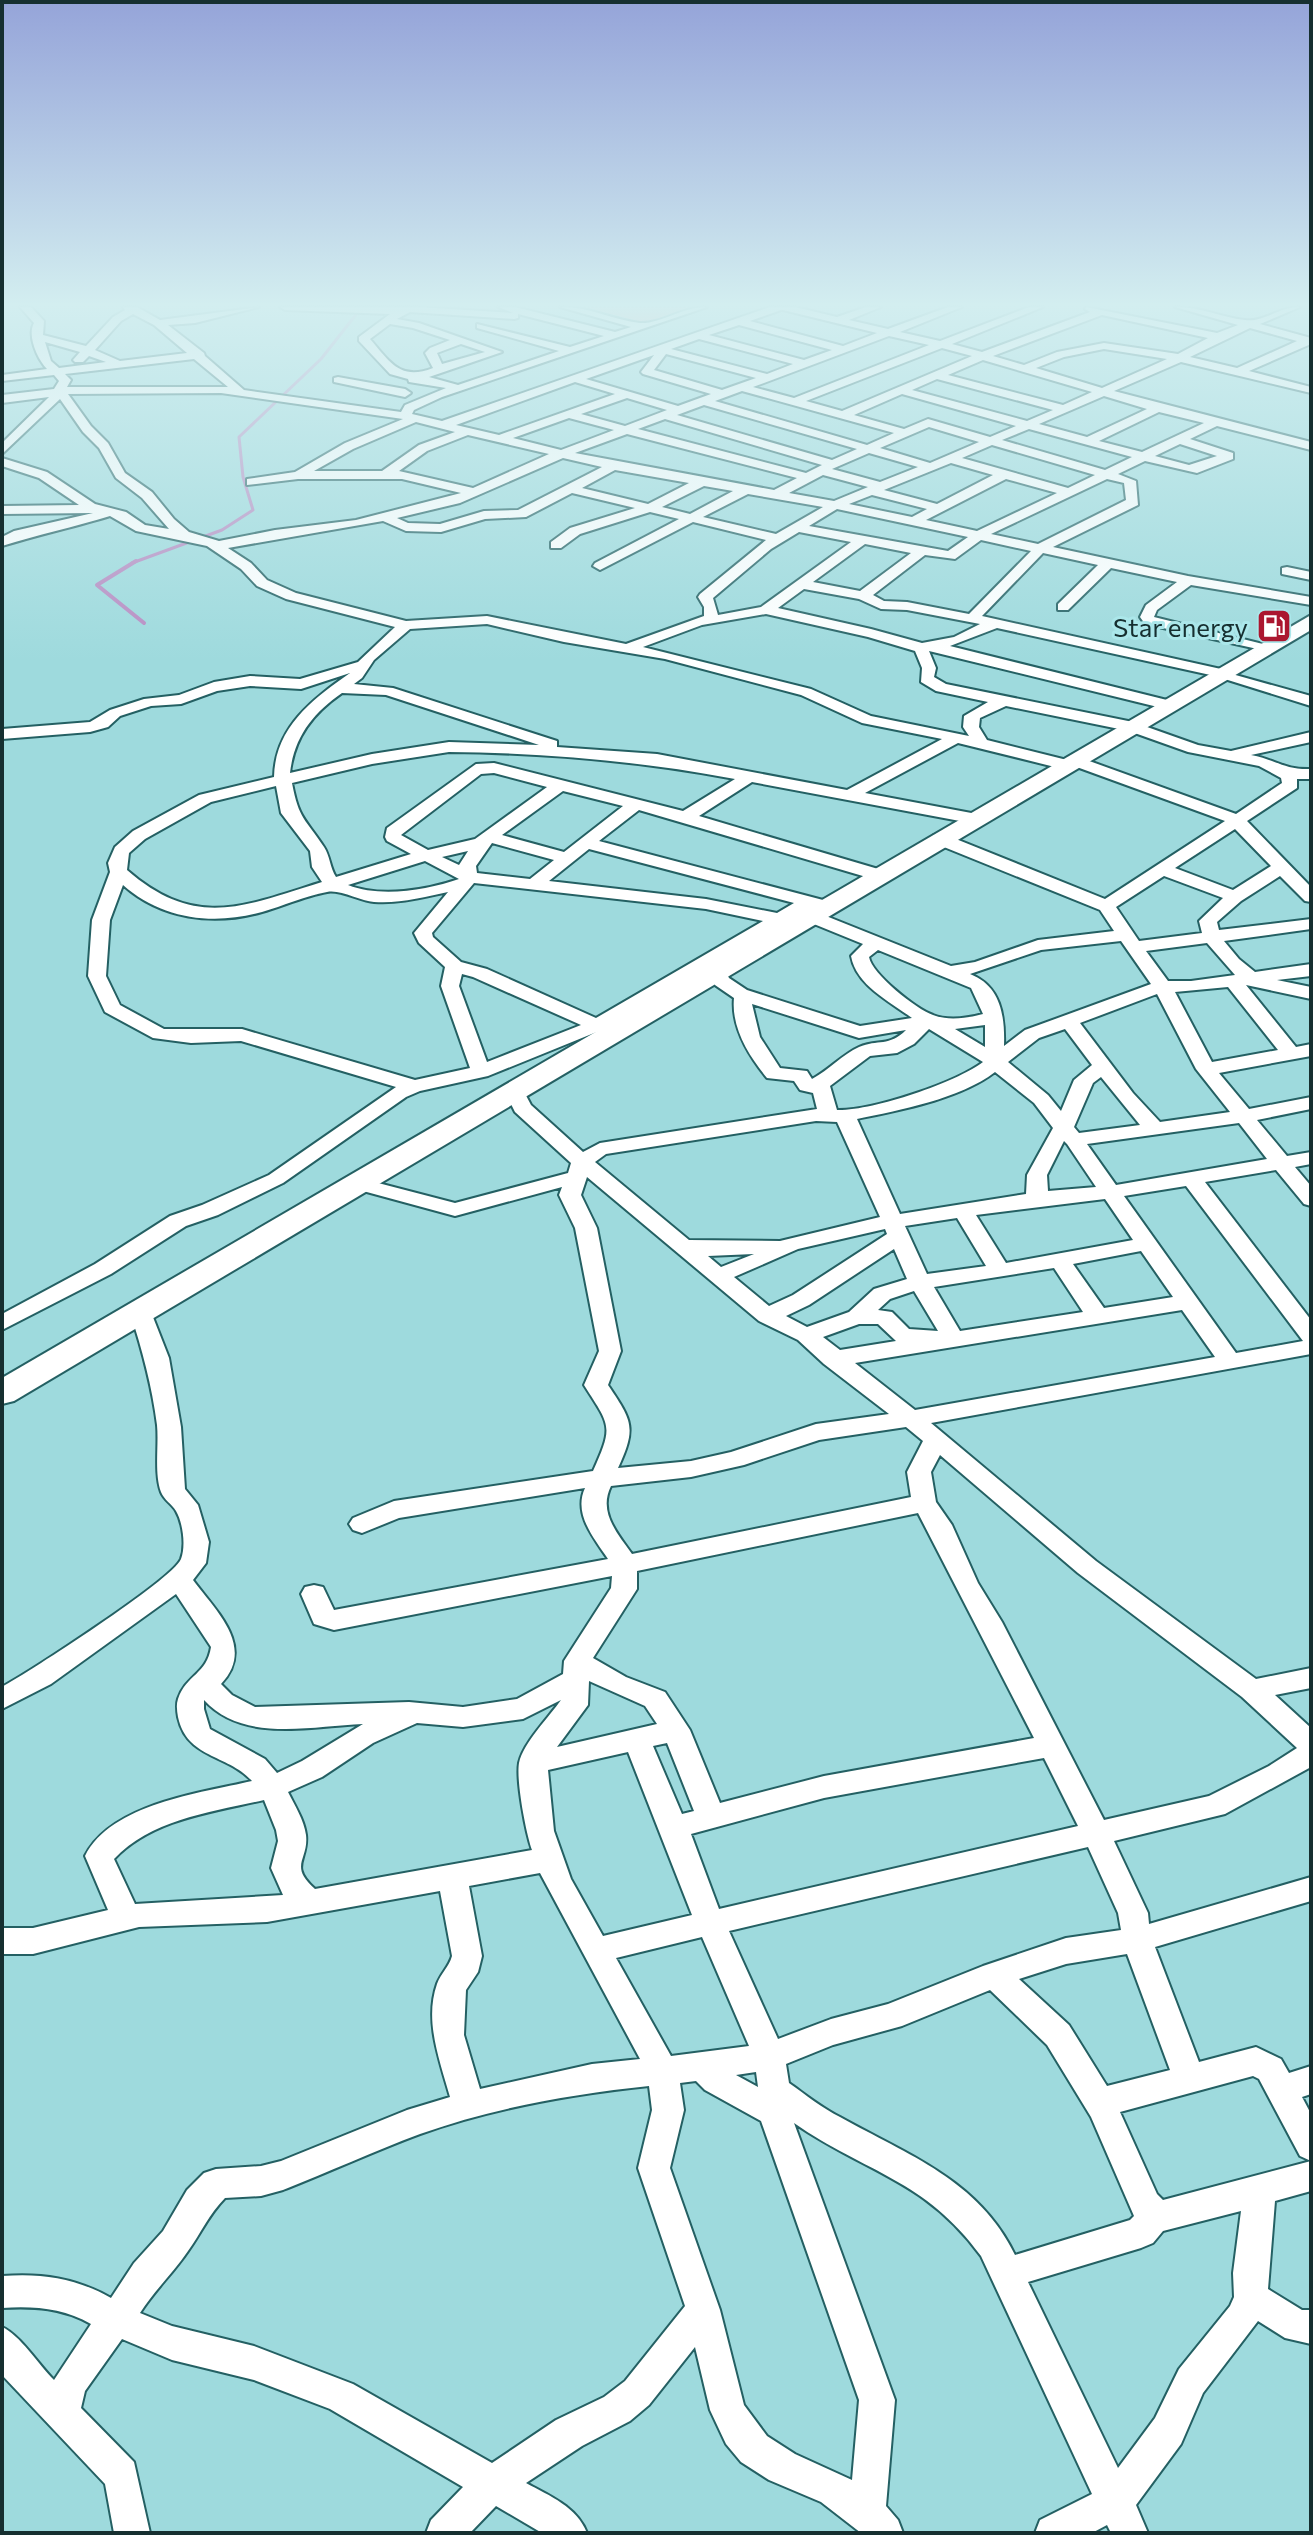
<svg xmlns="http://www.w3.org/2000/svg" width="1313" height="2535" font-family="Commissioner,sans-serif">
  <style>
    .green { fill: #f5a7a5 }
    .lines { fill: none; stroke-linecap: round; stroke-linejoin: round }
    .stream-far1 { stroke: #b88bc2; stroke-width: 3 }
    .stream { stroke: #b88bc2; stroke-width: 4 }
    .minor-casing { stroke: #246063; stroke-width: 4 }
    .highway-casing { stroke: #246063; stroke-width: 4 }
    .minor { fill: #fff; fill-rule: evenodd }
    .highway { fill: #fff; fill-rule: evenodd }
    .labels { text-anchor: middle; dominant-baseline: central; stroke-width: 6; stroke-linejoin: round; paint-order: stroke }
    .far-poi-label { font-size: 26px; fill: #162f30; stroke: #abe7ea; text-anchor: end }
  </style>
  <rect width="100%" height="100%" fill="#9edadd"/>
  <path class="green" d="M585,307H695L644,323Z"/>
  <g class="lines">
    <path class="stream-far1" d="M132,563L222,530L253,510L243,477L239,437L321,359L362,307"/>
    <path class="stream" d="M136,561L97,585L144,623"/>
    <g class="minor-casing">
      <g id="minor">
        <path d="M20,307H31L44,321L43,335L86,346L113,317L125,310L123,307H137L160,320L259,307L195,323L168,325L204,353L205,356L244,390L401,412L405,405L446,388L409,382L408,379L390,374L359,341V337L390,314L285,310L280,307H419L513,313L498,307H515L615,332L631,327L560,307C588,306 613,320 640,323C661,324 684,306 707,307L442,397L414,410L412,414L442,421L770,307H795L837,317L866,307H881L849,320L888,329L948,307H962L900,332L940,341L1029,307H1043L952,344L982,352L1090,312L1085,309L1086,307L1217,333L1238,325L1175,307C1199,306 1220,317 1245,320C1262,323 1281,306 1300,307L1260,324L1311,338V344L1249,371L1311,387V393L1181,362L1114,391L1311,442V450L1217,426L1190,439L1233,453V459L1197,473L1145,461L1118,474L1136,481L1138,505L1053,547L1188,576L1311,597V605L1191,585L1157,610L1154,617L1271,646V652L1145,624L1140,617L1146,605L1177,582L1111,568L1068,610H1058V604L1098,565L1043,553L982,616L1230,671L1232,674L1311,696V706L1215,676L997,628L950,646L1175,702L1178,705L1170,710L929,651L936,668L934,677L946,684L1133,722L1198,745L1231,751L1311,732V742L1251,755C1277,760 1284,770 1311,769V779H1297V788L1247,821L1311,887V902L1305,901L1280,876L1241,901L1217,922L1219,930L1311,919V929L1224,941L1239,959L1255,972L1311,964V976L1277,980L1311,987V999L1246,985L1296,1047L1311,1044V1056L1219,1073L1249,1109L1311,1097V1109L1257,1120L1287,1156L1311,1152V1164L1295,1167L1311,1186V1206L1304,1204L1276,1170L1205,1182L1311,1320V1354L931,1423L1096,1561L1256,1679L1311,1668V1688L1275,1695L1311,1728V1767L1225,1814L1114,1841L1148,1913L1149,1924L1311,1877V1901L1155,1947L1199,2062L1256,2047L1281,2059L1289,2073L1311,2066V2094L1302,2097L1311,2114V2161L1300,2156L1259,2079L1253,2076L1120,2112L1157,2194L1163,2200L1311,2161V2191L1275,2201L1268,2289L1302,2310H1311V2344L1285,2338L1258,2321L1203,2393L1181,2444L1136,2505L1148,2533H1111L1107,2525L1092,2533H1035L1040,2520L1092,2494L981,2256C925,2179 866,2173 794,2123L895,2400L886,2506L898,2520L903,2533H861L821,2502L769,2480L741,2462L726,2444L710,2410L695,2347L649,2405L630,2421L582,2446L526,2483C550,2496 577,2507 587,2533H542L496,2506L470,2533H426L431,2520L463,2487L330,2409L254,2380L172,2360L122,2339L85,2391L81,2408L134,2462L150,2533H114L105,2484L2,2375V2327C19,2334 39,2365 54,2380L91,2324C63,2308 34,2306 2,2308V2276C42,2273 76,2278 111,2298L134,2263L163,2231L187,2190L204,2173L216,2169L261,2166L281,2161L407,2110L450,2097C440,2061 424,2021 437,1984C441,1973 449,1967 452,1956L440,1891L267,1922L139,1927L33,1954H2V1928H33L108,1910L85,1856C111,1804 200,1793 252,1781C228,1754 187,1759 178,1717C177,1711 176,1705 178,1699C186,1675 207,1674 211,1647L176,1594L51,1684L2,1709V1687C29,1672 172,1580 181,1559C186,1546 183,1523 176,1511C172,1504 164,1500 161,1492C154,1473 159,1445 157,1425C152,1386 142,1349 130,1312L133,1307H149L169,1358L181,1427L185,1489L198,1505L209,1542L206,1563L193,1580C216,1611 256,1647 221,1684L232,1695L255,1707L409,1702L463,1707L517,1699L563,1674L564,1661L611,1588L612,1576L334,1630L314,1624L301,1594L305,1587L314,1585L323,1587L334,1610L608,1559C594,1538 573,1514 585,1488L399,1518L362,1533L353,1530L349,1524L353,1518L394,1501L593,1471C614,1425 610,1426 584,1385L599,1351L575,1228L559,1195L562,1187L455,1216L352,1188L348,1184L359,1178L455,1203L568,1173L571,1163L515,1112L505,1092L515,1086L522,1088L531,1105L583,1152L600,1143L817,1109L813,1093L800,1090L794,1081L767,1078C749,1056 731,1028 734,998L715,985L708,972L710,968H724L729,978L747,990L860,1026L912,1018C889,1001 856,985 851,956L863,944L804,920L801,916L803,913L604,1029L488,1076L420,1091L406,1097L283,1183L218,1215L186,1226L111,1274L2,1330V1314L95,1264L170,1216L202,1205L269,1175L396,1087L241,1041L191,1043L153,1038L105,1012L88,976L92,920L110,872L108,863L115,847L133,831L199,795L274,777C275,727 313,699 350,673L301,689L250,686L217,691L181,704L151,706L120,716L108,727L90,732L2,739V729L90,722L110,710L144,699L179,695L214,682L250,676L300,679L358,662L395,627L286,599L257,586L241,569L207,546L136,531L110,516C74,527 37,535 2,546V537L14,531L93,513L2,514V506L79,505L39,478L2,466V458L47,472L95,504L126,512L145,525L169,529L142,498L116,478L99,448L83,432L60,399L2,454V443L49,397L2,403V395L54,389L59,381L54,375L2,381V375L47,369C37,359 27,335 34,323ZM781,310H783L877,333L843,346L750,321ZM410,312L514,319L518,318V314L604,336L570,347L477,324V328L559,351L458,385L429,377L502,352L419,323L397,319ZM133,314L154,325L187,353L120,361L95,350L121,321ZM1102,315L1208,338L1178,354L1104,343L1057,352L1024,365L993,356ZM390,324L413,328L450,340L430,348L425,353L433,368C400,381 390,362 370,339ZM739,325L832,350L804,360L709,335ZM1250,328L1297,341L1237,368L1190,357ZM889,336L929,345L794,398L753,387ZM699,339L793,364L767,374L671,349ZM45,342L80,352L73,360L75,362H83L89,356L106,362L59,368L51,361ZM461,344L485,352L442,364L437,353ZM942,348L972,356L842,411L806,401ZM1104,349L1167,359L1102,388L1036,368L1064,357ZM666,354L756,378L722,390L654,370ZM654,355L641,372L643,374L711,394L678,406L586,379ZM194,359L228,387H67L71,380L65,374ZM983,360L1092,392L1063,405L948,375ZM937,379L1053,410L1027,421L912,390ZM575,382L615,394L499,435L456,425ZM742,391L894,433L867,445L715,401ZM221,393L403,419L345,443L295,472L247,479V485L298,479H402L461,493L356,520L275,530L219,541L189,532L174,519L152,492L125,473L108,443L91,426L68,394ZM902,394L1016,426L990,437L928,419L904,429L854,415ZM1104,396L1147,409L1087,437L1039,424ZM627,398L667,410L625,426L581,414ZM704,405L857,449L832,460L677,415ZM1159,412L1204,423L1142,452L1099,441ZM569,418L614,430L561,450L513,438ZM665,419L822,465L806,473L638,429ZM416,422L455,432L419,445L382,471H314L353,449ZM929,427L979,442L930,463L880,448ZM1029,429L1132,457L1105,470L1002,440ZM627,434L797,478L774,490L575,453ZM468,435L549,454L473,488L399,471L427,451ZM1180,444L1217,456L1189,465L1155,456ZM992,445L1095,475L1068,488L962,458ZM869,453L918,467L880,482L832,469ZM563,458L602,467L518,510L484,511L440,524L408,523L397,518L460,503ZM951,463L993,475L937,504L884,490ZM615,470L689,483L648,504L582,488ZM823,475L868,487L834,501L789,493ZM1006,479L1057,493L977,531L926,520ZM1107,479L1124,483L1126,500L1038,544L991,534ZM704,486L733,491L690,514L662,507ZM572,493L635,508L570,528L551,542V548H561L580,534L650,512L679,519L595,563L593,566L600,570L693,522L766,540L700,594L698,597L704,607V616L626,644L487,616L406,621L296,593L267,580L251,563L228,548L383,521L406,531L441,532L485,519L526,517ZM748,494L823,507L776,534L703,517ZM872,495L927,509L912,517L849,504ZM837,509L968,537L948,551L809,526ZM799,532L851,542L761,607L718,615L713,598L771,549ZM981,540L1031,551L969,614L907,602L884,601L873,595L925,555L955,559ZM865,544L911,553L860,591L813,582ZM804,589L859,599L881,609L907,610L980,624L954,637L922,643L871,629L778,608ZM766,614L868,637L915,651L922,668L921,682L936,691L988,702L964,716L963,727L969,736L871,716L811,689L643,647L702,625ZM487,624L564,642L665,659L801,695L862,723L942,739L847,790L657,754L557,747V741L393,688L354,684L362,678L374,660L410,629ZM342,693L386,695L539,745L449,742L372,754L290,773C294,737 313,713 342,693ZM1006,706L1129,731L1188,752L1259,766L1281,778L1282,783L1236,814L1081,758L1075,756L1067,760L987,740L979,727L980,718ZM958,743L1067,770L1074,766L1225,821L1105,899L946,835H934L932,839L934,843L1100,910L1114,931L1038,940L975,962L951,966L816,912H805L811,908H823L826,904L823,900L599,841L639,810L873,879H885L888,875L885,871L699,816L752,782L976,824L982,823L984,819L982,815L865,793ZM449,752C545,753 640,761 735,779L683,811L494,763L476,764L387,828L385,837L387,841L411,854L336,877C330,868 330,856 324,847C305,818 299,820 292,783L372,764ZM494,773L547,787L475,839L428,850L401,835L481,774ZM276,786L281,813L310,851L312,867L322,882C244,906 196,930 127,870L129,853L145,839L211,802ZM563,791L623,806L564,852L502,835ZM1235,829L1271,866L1233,890L1175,868ZM492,843L554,860L530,879L477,873L476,866ZM589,849L794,903L777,913L706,899L549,881ZM468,851L459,865L442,857ZM425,861L459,879C427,890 381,898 348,885ZM1164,876L1223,898L1199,921L1202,933L1139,941L1116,907ZM474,883L706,909L763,921L596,1018L487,969L461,962L433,937L432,933ZM123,885C161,919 213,926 262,912C283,906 305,896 327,892C340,889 360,901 374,902C399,904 424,897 448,892L414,933L419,943L445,967L441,986L470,1068L415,1080L242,1029H164L120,1005L106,976L110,920ZM1121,941L1151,984L1025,1030L1004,1046C1005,1016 1001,986 970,974L1041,950ZM1207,943L1235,975L1191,981H1168L1146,951ZM878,950L971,988L983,1014C968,1018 948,1021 933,1015C916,1009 872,974 869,957ZM462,974L473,977L581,1025L487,1062L459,986ZM1228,987L1278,1050L1212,1062L1175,992ZM1157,994L1196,1069L1230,1112L1160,1122L1133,1093L1080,1023ZM752,1004L859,1038L906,1030C889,1047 878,1039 859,1047C843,1054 829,1070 812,1079L807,1071L780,1068L760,1037ZM985,1025V1047L955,1029ZM929,1029L983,1062C955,1083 872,1111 837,1110L830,1086L870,1056L897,1053L914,1044ZM1065,1029L1092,1065L1074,1080L1061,1111L1048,1095L1008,1062L1039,1038ZM995,1072L1034,1103L1053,1128L1027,1175L1026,1194L900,1214L857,1119C900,1110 960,1099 995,1072ZM1101,1077L1140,1125L1079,1133L1074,1127L1093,1083ZM816,1121L837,1122L880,1217L780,1241L689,1240L595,1162L606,1154ZM1239,1123L1267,1159L1116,1185L1087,1144ZM1064,1141L1067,1144L1096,1187L1048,1191L1047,1175ZM587,1177L759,1321L798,1340L824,1364L889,1414L816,1424L731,1452L691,1461L618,1468C637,1427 632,1421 608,1385L621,1351L597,1228L581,1195ZM1186,1186L1303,1341L1236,1353L1124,1196ZM1105,1199L1133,1240L1006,1263L976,1215ZM957,1218L986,1266L927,1274L905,1226ZM885,1229L887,1234L793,1295L769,1306L734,1277L798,1249ZM894,1249L907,1279L874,1289L849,1312L807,1327L786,1316L809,1305ZM1141,1251L1173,1297L1104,1308L1073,1264ZM754,1254L721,1267L708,1256ZM1054,1268L1083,1312L960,1331L934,1287ZM914,1291L938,1331L909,1329L892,1312L878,1310L890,1299ZM1182,1310L1215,1357L915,1410L855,1363ZM859,1324H878L896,1341L840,1350L823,1337ZM906,1427L923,1441L907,1472L911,1497L632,1554C617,1533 598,1512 611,1486L691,1477L744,1465L819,1440ZM940,1455L1078,1573L1242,1697L1297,1748L1269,1766L1209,1796L1104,1820L1002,1622L978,1583L952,1525L936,1502L931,1472ZM918,1513L1034,1738L824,1776L720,1803L690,1730L665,1692L626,1677L593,1658L637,1589V1571ZM589,1681L645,1706L657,1724L557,1747L588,1705ZM204,1700C243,1743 311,1726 363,1724L302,1761L277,1773L265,1759L210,1729L204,1709ZM561,1700C550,1716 523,1743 519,1763C516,1781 526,1833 532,1850L315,1889C288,1865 309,1860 306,1835C304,1820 295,1806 288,1792L322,1777L373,1743L417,1723L463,1727L523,1719ZM667,1743L694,1811L682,1814L653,1746ZM628,1752L692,1915L603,1936L571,1879L554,1831L548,1770ZM1044,1758L1078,1826L719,1909L691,1834L824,1798ZM264,1800L276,1830L278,1841L271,1868L283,1895L135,1904L114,1859C152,1819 212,1812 264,1800ZM1088,1847L1118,1913L1121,1930L1066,1938L983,1966L888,2004L831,2019L778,2039L729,1931ZM540,1873L640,2059L592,2064L480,2089L464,2035L466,1990L478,1972L482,1956L469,1886ZM702,1937L749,2046L671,2056L616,1958ZM1127,1954L1170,2070L1107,2086L1069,2025L1019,1979L1066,1964ZM990,1990L1047,2045L1091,2117L1134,2216L1130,2220L1015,2255C979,2180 908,2155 840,2117C822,2108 806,2095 789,2083L786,2064L833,2045L902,2026ZM756,2072L758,2087L736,2075ZM696,2081L705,2090L761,2121L859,2400L852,2480L795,2454L767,2436L744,2405L720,2310L670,2168L684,2110L680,2083ZM649,2086L652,2110L638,2168L685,2306L625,2381L604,2397L556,2420L492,2463L353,2384L254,2346L172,2326L140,2313C154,2291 173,2273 188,2251C201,2233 209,2214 225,2198L261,2196L283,2190C329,2172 374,2151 420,2134C493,2108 572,2094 649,2086ZM1241,2211L1233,2273L1234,2297L1230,2306L1179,2369L1155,2418L1118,2468L1028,2282L1141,2248L1153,2243L1163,2231Z"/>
        <path d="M338,377L405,389L411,393L405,397L334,382V378Z"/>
        <path d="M1287,567L1311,572V580L1282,574V568Z"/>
      </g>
    </g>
    <g class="highway-casing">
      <path id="highway" d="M1311,615V630L14,1401L2,1404V1378Z"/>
    </g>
    <use href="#minor" class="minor"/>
    <use href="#highway" class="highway"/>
  </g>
  <linearGradient id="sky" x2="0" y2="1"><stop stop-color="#95a4d9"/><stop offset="0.46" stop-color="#d3eef0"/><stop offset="1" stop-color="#d3eef0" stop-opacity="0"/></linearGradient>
  <rect width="1313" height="662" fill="url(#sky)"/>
  <defs>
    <g id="fuel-square" transform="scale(1.8)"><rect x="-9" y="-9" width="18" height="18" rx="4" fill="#ab162f" stroke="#abe7ea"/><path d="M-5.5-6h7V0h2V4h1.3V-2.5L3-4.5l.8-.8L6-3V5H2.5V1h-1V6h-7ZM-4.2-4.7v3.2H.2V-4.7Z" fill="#fff"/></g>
  </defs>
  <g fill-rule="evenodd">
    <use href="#fuel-square" x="1274" y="626"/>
  </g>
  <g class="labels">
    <g class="far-poi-label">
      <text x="1248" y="626">Star energy</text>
    </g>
  </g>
  <rect width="1313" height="2535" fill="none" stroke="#162f30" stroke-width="8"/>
</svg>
